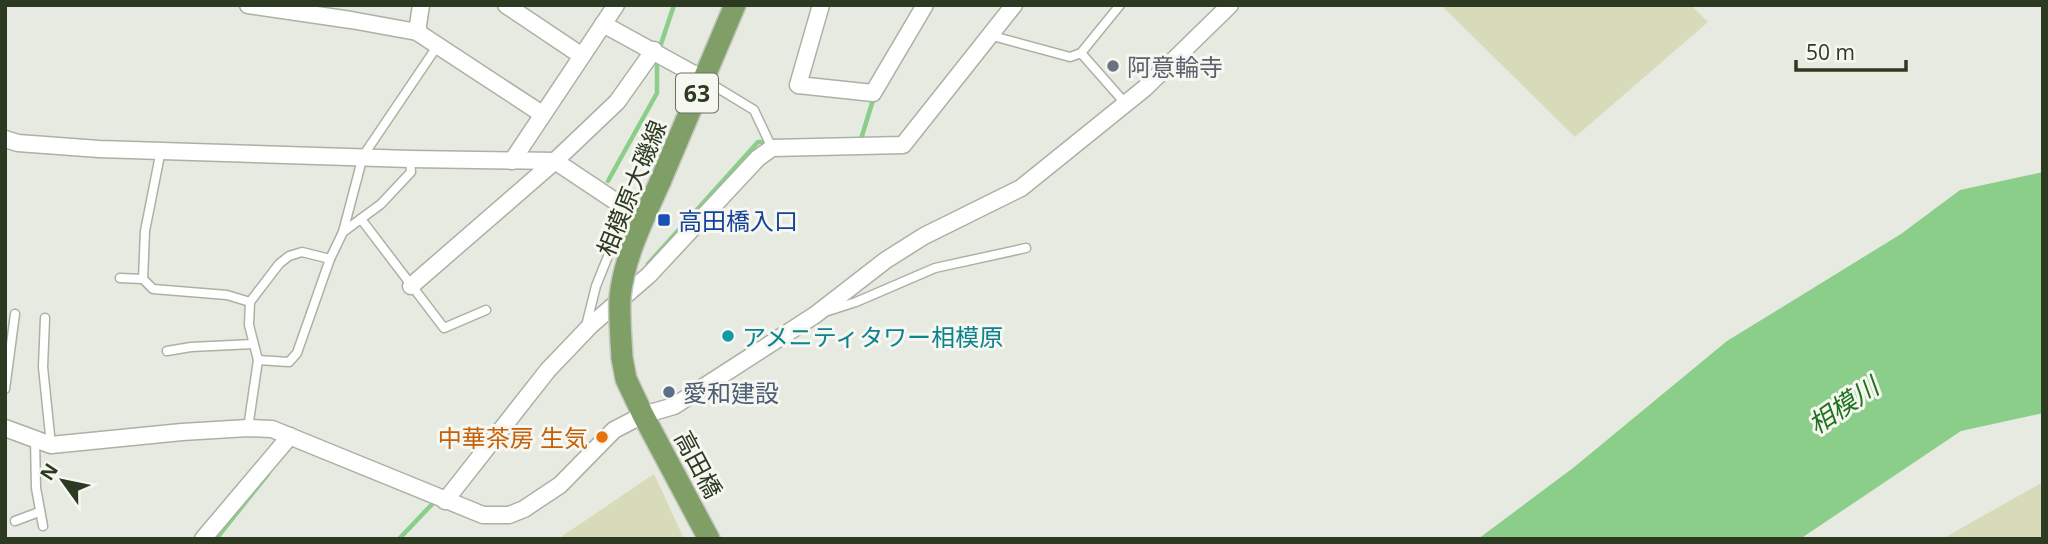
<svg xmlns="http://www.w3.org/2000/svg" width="2048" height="544" font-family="'Open Sans','Noto Sans JP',sans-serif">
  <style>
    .green { fill: #d8dbb9 }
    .water { fill: #8bce89 }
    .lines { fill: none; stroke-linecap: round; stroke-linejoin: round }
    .stream { stroke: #8bce89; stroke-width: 4.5 }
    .service-casing { stroke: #aab2a3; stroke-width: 11 }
    .minor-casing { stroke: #aab2a3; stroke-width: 19 }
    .primary-casing { stroke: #c4c8c1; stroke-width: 24 }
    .service { stroke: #fff; stroke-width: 8 }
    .minor { stroke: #fff; stroke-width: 16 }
    .primary { stroke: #7f9f66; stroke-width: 21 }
    .primary-bridge-casing { stroke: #c4c8c1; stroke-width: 24; stroke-linecap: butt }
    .primary-bridge { stroke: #7f9f66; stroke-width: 21 }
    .worship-dot { fill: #6b7280; stroke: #f5f7f0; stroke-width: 2.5 }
    .transit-dot { fill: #1a4fb4; stroke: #f5f7f0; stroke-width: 2.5 }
    .culture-dot { fill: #0f9aa8; stroke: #f5f7f0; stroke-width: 2.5 }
    .service-dot { fill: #5c6f8a; stroke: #f5f7f0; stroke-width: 2.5 }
    .food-dot { fill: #e8710a; stroke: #f5f7f0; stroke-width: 2.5 }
    .labels { text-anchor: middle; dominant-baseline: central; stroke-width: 6; stroke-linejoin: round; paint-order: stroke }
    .shield { fill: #f5f7f0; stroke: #68735f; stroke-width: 2 }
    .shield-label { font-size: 23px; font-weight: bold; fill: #2c3a21 }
    .worship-label { font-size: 24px; fill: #5b616d; stroke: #f5f7f0; text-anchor: start }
    .street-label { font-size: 24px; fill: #2c3a21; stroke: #f5f7f0 }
    .transit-label { font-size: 24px; fill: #164399; stroke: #f5f7f0; text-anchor: start }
    .culture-label { font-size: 24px; fill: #0d838f; stroke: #f5f7f0; text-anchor: start }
    .service-label { font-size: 24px; fill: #4e5e75; stroke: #f5f7f0; text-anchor: start }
    .food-label { font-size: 24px; fill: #c56008; stroke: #f5f7f0; text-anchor: end }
    .water-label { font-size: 26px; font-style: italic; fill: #1f731e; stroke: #f5f7f0 }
  </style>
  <rect width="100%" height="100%" fill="#e6eae0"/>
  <g class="green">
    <path d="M1441,5H1691L1708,22L1575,137Z"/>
    <path d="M654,474L684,539H558Z"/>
    <path d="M2043,482V539H1942Z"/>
  </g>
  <path class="water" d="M2043,172V413L1961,431L1800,539H1478L1573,468L1727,341L1901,234L1960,190Z"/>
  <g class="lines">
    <g class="stream">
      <path d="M659,50L674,5"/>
      <path d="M861,139L873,100"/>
      <path d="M608,181L657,93V58"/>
      <path d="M648,264L758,142H769"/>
      <path d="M216,539L268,474"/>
      <path d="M399,539L437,499"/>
    </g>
    <g class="service-casing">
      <g id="service">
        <path d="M989,35L1070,57L1081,53L1120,5"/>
        <path d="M1081,53L1125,103"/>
        <path d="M703,79L754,110L772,148"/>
        <path d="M161,150L145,231L143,279L153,289L227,295L250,302"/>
        <path d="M361,219L444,328L486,310"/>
        <path d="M343,232L381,204L411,172L410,159"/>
        <path d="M120,278L143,279"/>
        <path d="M828,311L856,302L935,268L1026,248"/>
        <path d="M45,318L43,367L51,445"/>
        <path d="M586,326L596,286L627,209"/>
        <path d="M167,351L191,347L253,344"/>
        <path d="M258,360L289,362L297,353L330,259L343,232L363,156L438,45"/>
        <path d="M5,389L15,314"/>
        <path d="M248,428L258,360L249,325L250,302L279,264L289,256L302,252L330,259"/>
        <path d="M35,439L36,488L43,526"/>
        <path d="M15,521L39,512"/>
      </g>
    </g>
    <g class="minor-casing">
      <g id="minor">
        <path d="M248,5L351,20L417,32L542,114"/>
        <path d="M506,5L582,56"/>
        <path d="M821,5L798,85L873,93L925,5"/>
        <path d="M603,24L703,79"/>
        <path d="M417,32L421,5"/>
        <path d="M5,139L18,143L99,149L410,159L555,161L627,209"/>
        <path d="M512,161L616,5"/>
        <path d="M411,286L555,161L617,102L654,50"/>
        <path d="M5,428L51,445L182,432L248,428L272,429L483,515H509L524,509L560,485L614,430L643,415L674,406L815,315L886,260L924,236L1021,188L1145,88L1230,5"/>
        <path d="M445,501L548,370L591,325L649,275L758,158L772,148L903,145L1014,5"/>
        <path d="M203,539L290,436"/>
      </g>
    </g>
    <g class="primary-casing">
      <g id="primary">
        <path d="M660,182L735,5"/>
        <path d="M622,358L626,379L643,415L709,539"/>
      </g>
    </g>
    <use href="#service" class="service"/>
    <use href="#minor" class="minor"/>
    <use href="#primary" class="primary"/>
    <g class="primary-bridge-casing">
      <path id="primary-bridge" d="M622,358C621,338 619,317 620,297C624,257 644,218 660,182"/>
    </g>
    <use href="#primary-bridge" class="primary-bridge"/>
  </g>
  <circle class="worship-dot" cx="1113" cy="66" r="7"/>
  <rect class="transit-dot" x="657" y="213" width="14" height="14" rx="3.5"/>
  <circle class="culture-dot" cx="728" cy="336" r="7"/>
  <circle class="service-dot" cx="669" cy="392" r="7"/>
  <circle class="food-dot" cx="602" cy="437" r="7"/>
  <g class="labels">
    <rect class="shield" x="676" y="73.5" width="42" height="39" rx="5"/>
    <g class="shield-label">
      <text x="697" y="93">63</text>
    </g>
    <g class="worship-label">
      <text x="1127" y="66">阿意輪寺</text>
    </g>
    <g class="street-label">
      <text transform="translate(631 188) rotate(-68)">相模原大磯線</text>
      <text transform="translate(699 464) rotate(62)">高田橋</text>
    </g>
    <g class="transit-label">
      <text x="678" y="220">高田橋入口</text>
    </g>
    <g class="culture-label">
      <text x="742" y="336">アメニティタワー相模原</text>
    </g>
    <g class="service-label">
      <text x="683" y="392">愛和建設</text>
    </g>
    <g class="food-label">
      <text x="588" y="437">中華茶房 生気</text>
    </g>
    <g class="water-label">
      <text transform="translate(1843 405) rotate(-34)">相模川</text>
    </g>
  </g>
  <rect width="2048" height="544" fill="none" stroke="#2c3a21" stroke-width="14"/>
  <g transform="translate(63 481) rotate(303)" stroke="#f5f7f0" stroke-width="5" paint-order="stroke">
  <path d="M0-5L12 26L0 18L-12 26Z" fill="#2c3a21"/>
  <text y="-10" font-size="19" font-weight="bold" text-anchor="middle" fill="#2c3a21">N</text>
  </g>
  <path d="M1796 60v10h110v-10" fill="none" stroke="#2c3a21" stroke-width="3.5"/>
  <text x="1806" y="60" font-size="21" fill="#2c3a21" stroke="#f5f7f0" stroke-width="5" paint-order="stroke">50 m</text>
</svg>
